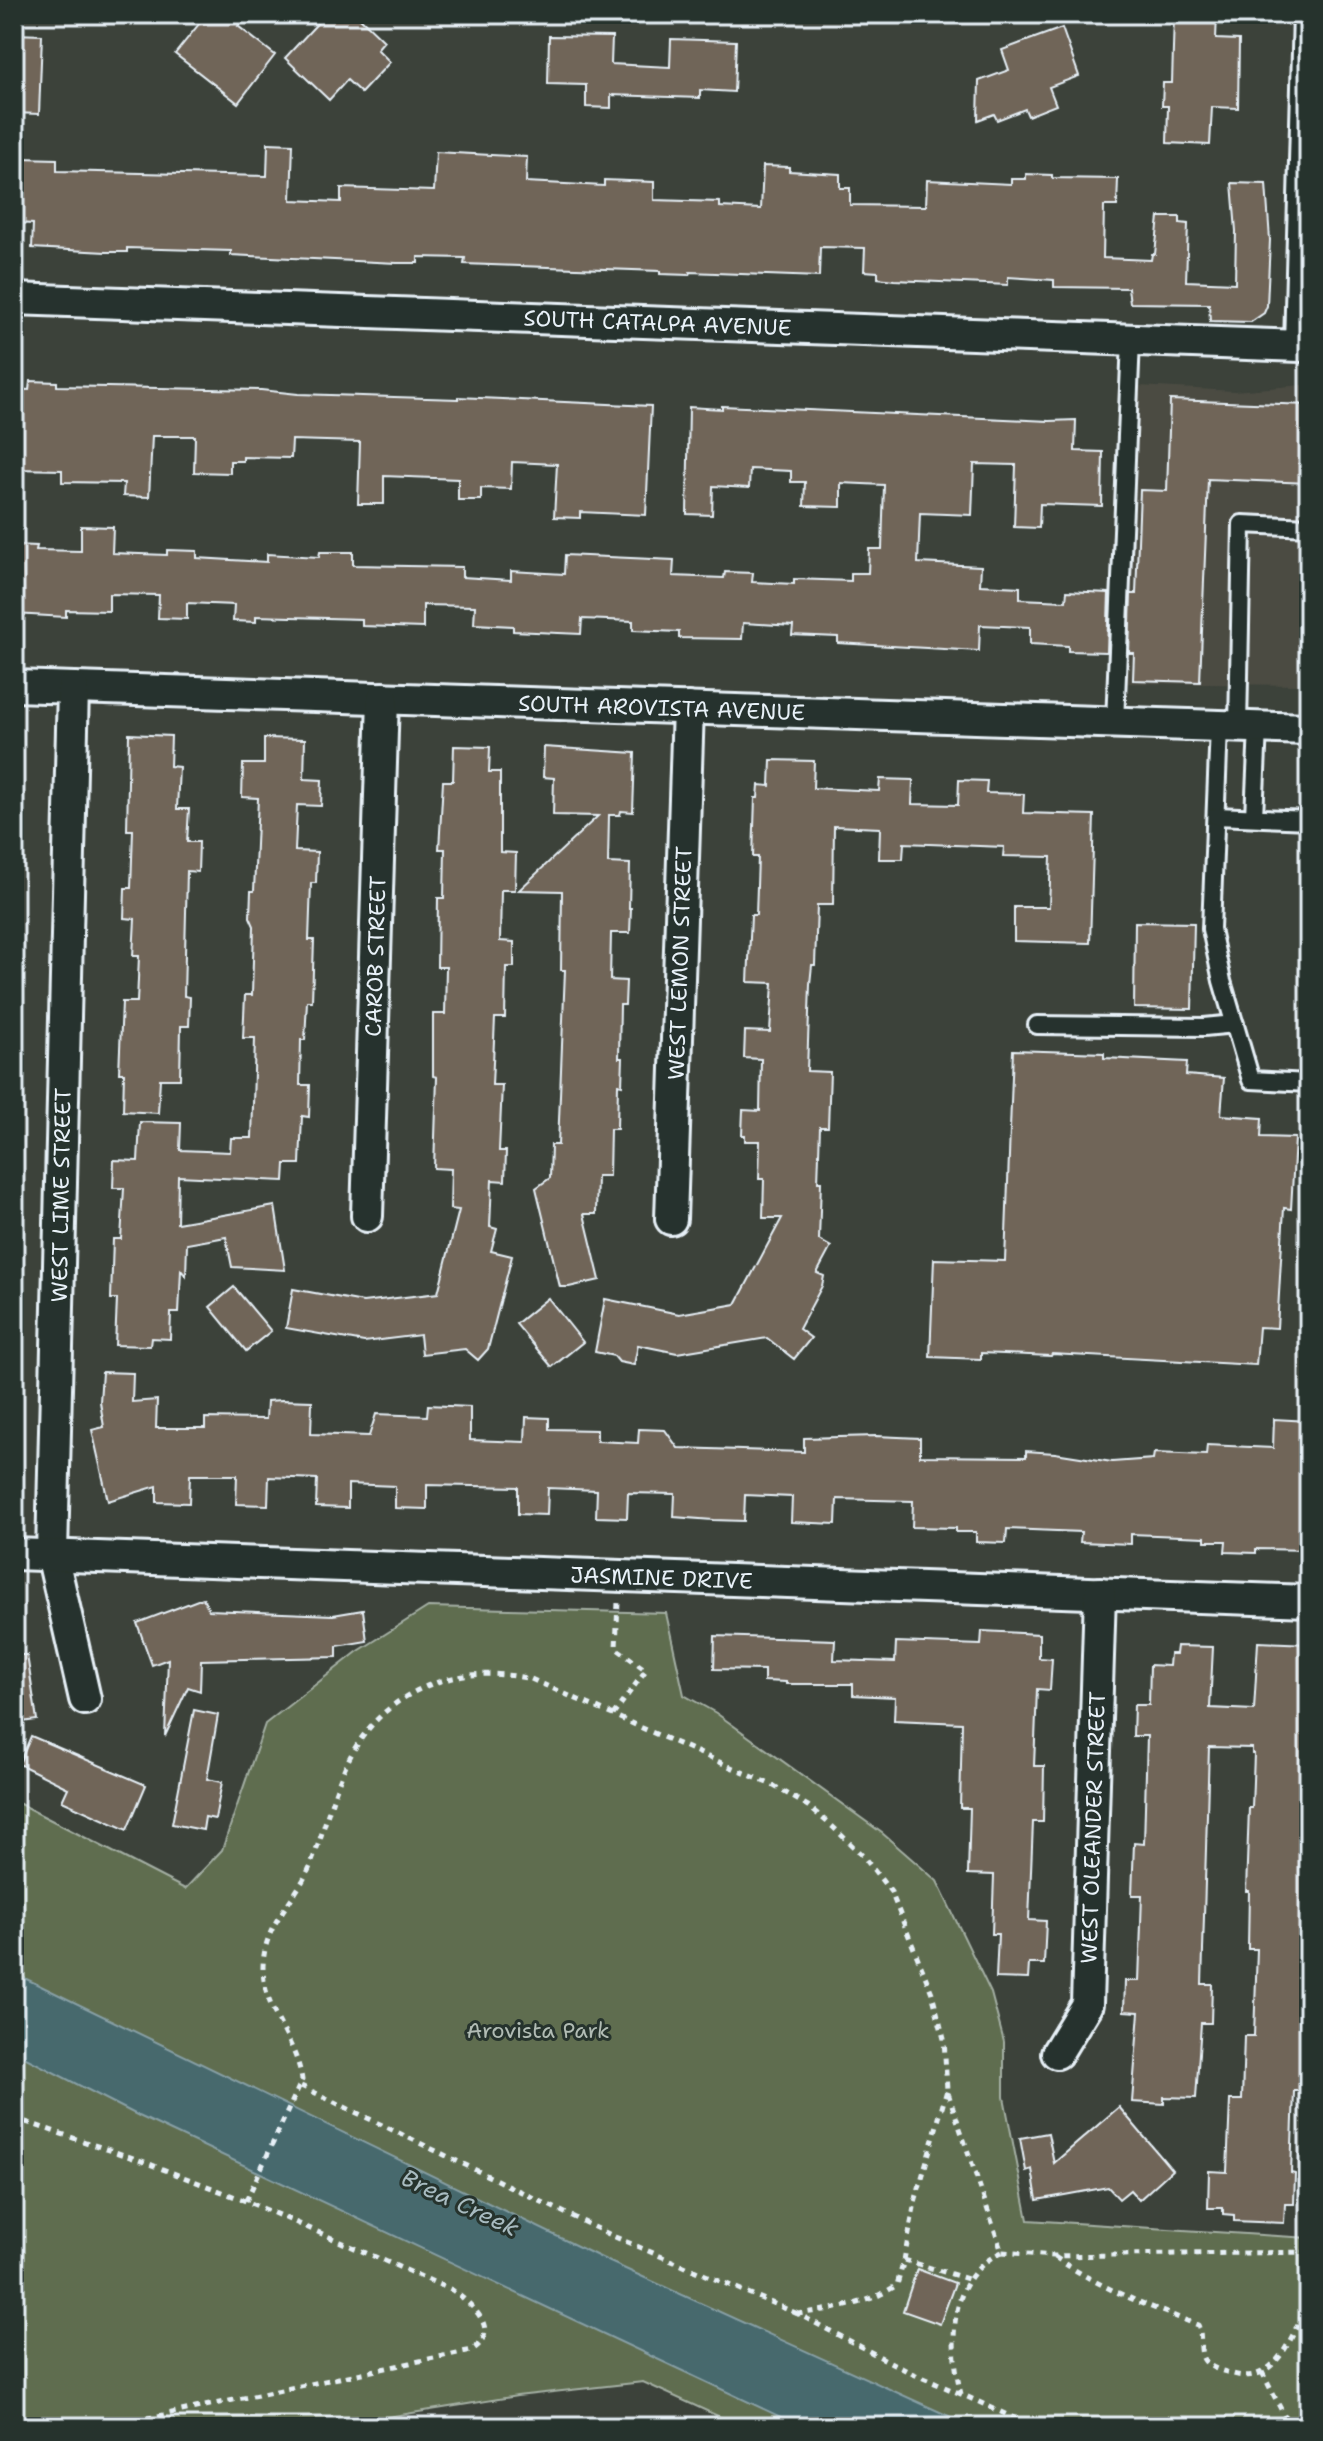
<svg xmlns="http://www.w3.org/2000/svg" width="1323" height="2441" font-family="'Shantell Sans',sans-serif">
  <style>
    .built { fill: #4c4c43 }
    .green { fill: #5f6d4f; stroke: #a4afa4; stroke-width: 2 }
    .water { fill: #47696d; stroke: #879fa5; stroke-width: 2 }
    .building { fill: #706559; stroke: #e8f1f8; stroke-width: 2 }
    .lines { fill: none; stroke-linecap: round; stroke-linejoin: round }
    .lane-casing { stroke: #e8f1f8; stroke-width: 22 }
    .street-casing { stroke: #e8f1f8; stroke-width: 36 }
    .path { stroke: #e8f1f8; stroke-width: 5; stroke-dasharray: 6 6; stroke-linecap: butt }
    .lane { stroke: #26332d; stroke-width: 16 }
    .street { stroke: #26332d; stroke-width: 30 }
    .labels { text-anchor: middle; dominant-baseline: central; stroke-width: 6; stroke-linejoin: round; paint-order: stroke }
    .street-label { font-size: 22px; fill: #e8f1f8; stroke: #26332d }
    .park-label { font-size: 22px; fill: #b1bcb4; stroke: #26332d }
    .water-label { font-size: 24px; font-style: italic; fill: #a8bbc0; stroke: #26332d }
  </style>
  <rect width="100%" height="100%" fill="#3c423a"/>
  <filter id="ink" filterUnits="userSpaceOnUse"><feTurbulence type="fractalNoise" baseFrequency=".0125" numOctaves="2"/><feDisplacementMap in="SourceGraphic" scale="16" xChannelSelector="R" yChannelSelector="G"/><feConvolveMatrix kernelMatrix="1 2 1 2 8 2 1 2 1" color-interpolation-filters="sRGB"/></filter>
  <g filter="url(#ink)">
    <path class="built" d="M1309,378V685L1106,683L1118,385L1234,391L1303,385Z"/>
    <path class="green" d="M428,1607L666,1613L684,1695L716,1713L882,1833L937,1881L991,1993L1004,2042V2097L1028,2220L1309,2238V2427H742L643,2382L517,2396L326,2427H14V1801L185,1889L222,1850L265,1724L357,1652Z"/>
    <path class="water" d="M14,1973L610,2262L973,2427H802L139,2116L14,2052Z"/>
    <g class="building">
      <path d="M207,14H248L238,26L275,55L238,103L175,54Z"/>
      <path d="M326,14H356L384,41L377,49L390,62L361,93L347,80L329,100L285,58Z"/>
      <path d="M1174,14H1217L1216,39L1239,40L1238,108L1212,107L1210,145L1167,143L1168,106H1162L1163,83H1172Z"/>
      <path d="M1062,28L1079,76L1049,87L1056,105L1028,116L1025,109L997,120L994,114L978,120L979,81L1009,70L1002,50Z"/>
      <path d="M14,34L42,35L39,114L14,113Z"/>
      <path d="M549,36L612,37L611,64L670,67L671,39L736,41L734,92L700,90V98L611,95V108L586,107V85L548,84Z"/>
      <path d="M268,143L293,144L291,200L341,202V188L434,191L436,152L527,157L526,182L604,186V180L654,182V200L720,202V207L761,209L763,166L789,167V171L840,174V188H850V205L926,206L927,180L1011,184V179H1026V174L1052,175V178L1118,179L1117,206H1104L1103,258L1151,260L1152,254H1155L1159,217H1180V223L1188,224L1186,281L1235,283L1236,231L1232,183L1266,184L1270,240L1267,306L1264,313L1251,322L1210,321L1209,304L1130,303L1128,288L1054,287V280L1008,277V285L894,280L878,278V272L864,271L865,248L820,247L819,277L690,272L689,275L660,274V271L464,264L465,258L418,257V263H397L231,255V251L127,248V252H106L32,248L33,224L17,223L18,218H14V160L21,161V158L57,159V171L267,176Z"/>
      <path d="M30,381L57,382V386L261,390L298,394L458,399V397L651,406L646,515L580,512V518L554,517L557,464L512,462L511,489L481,488V500H458V479L384,476V504H358L360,442L292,440L291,458L243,457V461H230V473L194,472L195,436H152L149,497L123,496L124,483L62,482V470L14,469V389L29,390Z"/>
      <path d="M1170,400L1309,405V483L1208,479L1200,682L1133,680L1134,653H1129L1131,594H1136L1140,490L1167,491Z"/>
      <path d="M722,406L1049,421L1076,420L1075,451L1103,452L1102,506L1040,504L1039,528L1014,527L1016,465L974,464L972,515L920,513L918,563L981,566L980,585L1020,587V599L1066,601L1067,591L1109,593L1107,652L1068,651V646L1030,644V627L980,625L979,651L838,643V637L792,635L793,626L743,623L742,639L679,638V632L633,630V621L582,619L581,634L513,631V626L474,624L475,606L423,605V628L362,626V619L256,616V622L233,621L234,605L187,603V619L158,618L159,595L109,594V611L66,610V617L14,614V545L37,546L36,550L81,551V526L113,527L112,553L167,555V550L197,551V558L267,562V554L319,557L320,552H353V565L462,567V577L511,580V571L564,574L565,555L674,560L673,576L724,578L725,572L753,573L752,582L794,584V579L851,581V573H868L869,549H882L884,485L841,483V507L804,506L805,482H791V471L750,469L749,488L713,486L712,515L687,514L689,407L722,409Z"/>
      <path d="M129,734L171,736L170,766L179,767L177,809H189L187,842H199L198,872L187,871L184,996L190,997L189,1026H181L180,1079H160L158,1113L123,1111L124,1073H119L122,1002H137L139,956H133L135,919L124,918L125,888H131L133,830H127Z"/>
      <path d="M264,738L305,739L304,779L322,780L321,806L297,805L295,851L317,852L316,883H311L309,940H314L312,1001H307L305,1040H301L300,1085H310L309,1117L302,1116L300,1164H285L284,1181L178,1176L177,1223L275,1206L285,1270L232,1267L226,1237L187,1244L186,1276L181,1270L179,1313H171L170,1339L151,1338L150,1346L115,1345L117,1299H111L113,1239H121L124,1188H113L114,1160L138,1161L140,1122L181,1123L180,1150L230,1152L231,1138H252L255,1038H243L245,995H252L254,926L250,917L251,891H254L258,798L242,797L243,764H264Z"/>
      <path d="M454,746L490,747L489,772H500V852L516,853L515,890H501L500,941L514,942V967H506L505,1018H495L492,1085H502L499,1151H506L505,1181L492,1180L490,1227L497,1229L491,1251L512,1256L488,1349L478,1360L465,1349L422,1354L420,1335L364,1342L286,1328L293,1289L363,1302L438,1293L459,1210L450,1209L451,1169L434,1168L437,1077L433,1076V1014H445L446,967H437L438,898H444L445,849H439L443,781H453Z"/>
      <path d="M544,747L635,753L633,812L621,811L620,815H609L608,863L630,864L629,908H631L630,933H611L610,980L626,981L625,1005H620L619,1058H623L622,1085L618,1084L617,1129H610L609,1176H597L596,1214H584L600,1280L569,1287H560L536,1188L550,1178L551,1145H558L565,970H561L562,891L519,890L598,816L553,815L554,778L543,777Z"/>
      <path d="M771,760L814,761L813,788L879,791L880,779L913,780L912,804L958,805L959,780L987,781L986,793L1024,794L1023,813L1094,815L1090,943L1014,941V907H1049L1051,857L1003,856L1004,847L904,843L903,859H879L880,828L834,826L833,905H817L815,965H812L810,984L807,1071L830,1072L828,1127H820L818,1182H821L819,1240L831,1247L817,1273L824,1276L822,1286L799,1329L811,1338L794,1359L767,1338L677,1353L638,1345L634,1365L619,1362L614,1356L595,1352L605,1299L679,1314L736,1304L782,1218H763L764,1179H759L760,1141H745V1135H742L743,1110L760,1111L761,1059L744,1058L745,1031L770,1032L773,983L748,982L751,915H756L758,857H753L755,798H758L759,785L770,786Z"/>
      <path d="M1135,922L1194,923L1192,1009L1134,1008Z"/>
      <path d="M1013,1050L1104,1053V1058L1187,1062L1186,1075L1224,1078L1221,1115L1262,1118L1261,1137L1295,1138L1291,1209L1284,1208L1277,1328L1259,1327L1256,1365L1052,1354L1051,1356L981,1353V1359L930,1357L934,1259L1005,1261Z"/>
      <path d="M234,1287L271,1331L246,1351L210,1307Z"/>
      <path d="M548,1298L583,1342L552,1367L516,1324Z"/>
      <path d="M102,1372L133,1373L132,1402L157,1400L156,1428H205V1418L266,1419L267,1401L282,1400L312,1401L311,1434L369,1436L376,1414L427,1416L428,1405L470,1407V1440L525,1442L526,1417L549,1418V1429L597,1430V1441L638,1443L639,1429L665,1430L678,1448L804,1452V1438L876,1436L920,1438V1456L1026,1457V1451L1055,1453L1112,1462L1153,1459L1154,1453L1206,1455L1207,1445L1273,1448L1274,1419L1309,1421V1550L1256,1549V1553L1225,1552L1226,1541H1205V1537L1131,1534V1544L1080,1542L1081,1532L1007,1529L1006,1543L976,1542V1532H956V1528L912,1527L913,1501L837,1499L836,1524L791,1522L792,1497L745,1495L744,1521L713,1520L674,1517L675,1494L628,1493L627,1518L596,1517L597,1490L548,1488L547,1515L518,1514V1487L427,1485V1509L395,1508V1486L348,1484V1508L316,1507L317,1479L269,1477L268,1505L236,1504L237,1475H190L189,1503L157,1502V1486L108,1501L92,1430L104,1427L100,1402Z"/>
      <path d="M203,1598L209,1610L333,1615L363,1610L367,1641L337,1646V1657L201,1660L200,1691L188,1687L165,1736L168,1659L152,1665L137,1623Z"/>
      <path d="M982,1631L1039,1634V1658L1052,1659L1050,1690L1037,1689L1034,1766H1044L1043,1822H1033L1029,1920L1046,1921L1044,1964H1029L1028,1979L996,1978L998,1934H992L994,1875L968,1874L970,1808H960L962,1723L894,1720L895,1697L853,1695V1684H786V1682L764,1681V1670L714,1669L715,1636L835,1640L834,1660L895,1662L896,1642L981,1645Z"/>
      <path d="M1258,1642L1309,1644V2091H1294L1291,2173L1295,2174L1294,2204H1285L1284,2223L1234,2221V2215L1223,2214V2208H1208L1209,2171L1227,2172L1230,2100H1242L1244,2036H1254L1257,1949H1248L1249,1891H1246L1249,1808H1252L1254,1754H1252V1748L1209,1747L1202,1984H1212L1211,2023H1201L1196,2098L1164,2097V2104L1132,2102L1139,2012L1124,2011L1125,1981H1139L1142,1895H1132L1134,1843L1144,1844L1147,1736H1133L1134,1705H1149L1150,1665L1169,1666L1170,1654H1176L1177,1646L1213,1647L1210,1708L1254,1710Z"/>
      <path d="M14,1655H27L37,1720L14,1723Z"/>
      <path d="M194,1710L218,1715L207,1779L222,1782L215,1819L205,1817L203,1830L172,1824Z"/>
      <path d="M31,1736L146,1785L127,1830L62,1801L68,1788L19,1764Z"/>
      <path d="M1119,2107L1172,2170L1139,2200L1130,2190L1119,2199L1108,2187L1037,2200L1032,2169L1026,2171L1020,2138L1048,2133L1054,2163Z"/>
      <path d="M917,2269L955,2283L940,2324L903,2311Z"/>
    </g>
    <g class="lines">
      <g class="lane-casing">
        <g id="lane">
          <path d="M1115,722L1131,340"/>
          <path d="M1219,726L1211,929L1222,981L1251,1080L1309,1083"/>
          <path d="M1238,727L1242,524L1309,527"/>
          <path d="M1216,816L1309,820"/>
          <path d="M1254,817L1258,727"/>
          <path d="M1037,1025L1204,1027L1235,1024"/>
        </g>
      </g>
      <g class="street-casing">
        <g id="street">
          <path id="s1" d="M14,299L1300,346L1309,14"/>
          <path id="s2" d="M14,686L1309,729"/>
          <path d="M73,688L52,1554L85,1699"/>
          <path id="s3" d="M367,1216L383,698"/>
          <path id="s4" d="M671,1219L688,708"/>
          <path id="s5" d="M14,1554L1309,1601"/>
          <path id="s6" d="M1057,2053L1087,2004L1100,1593"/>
        </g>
      </g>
      <g class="path">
        <path d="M613,1715L646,1670L616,1648L618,1602"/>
        <path d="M301,2086L615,2237L798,2314"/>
        <path d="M14,2118L139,2160L246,2201L452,2290C471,2303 503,2331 472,2350L105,2427"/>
        <path d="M246,2201L302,2080C296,2038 263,2012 263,1967C264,1921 296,1902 311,1864C323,1834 330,1802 343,1772C375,1694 451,1661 531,1679L774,1786L808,1806L833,1827L863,1856L891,1892L932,1993L944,2039L947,2090L1002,2252L1054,2256L1309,2252"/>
        <path d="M1002,2252C947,2277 949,2344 961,2394L1034,2427"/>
        <path d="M1055,2257C1099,2288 1148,2306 1198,2325C1203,2336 1198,2353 1205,2361C1211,2369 1224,2371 1233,2374C1278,2387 1295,2329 1309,2298"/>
        <path d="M904,2260L915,2202L947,2090"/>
        <path d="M1262,2372L1290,2427"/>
        <path d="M961,2394L911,2373L798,2314C836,2308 865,2306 897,2285L904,2260L968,2279"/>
        <path d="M14,2424L20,2427"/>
        <path d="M42,2427C56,2420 68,2420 81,2427"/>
      </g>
      <use href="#lane" class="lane"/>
      <use href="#street" class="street"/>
    </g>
  </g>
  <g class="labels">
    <g class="street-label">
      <text stroke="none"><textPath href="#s1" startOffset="644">SOUTH CATALPA AVENUE</textPath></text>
      <text stroke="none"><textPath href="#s2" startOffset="648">SOUTH AROVISTA AVENUE</textPath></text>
      <text stroke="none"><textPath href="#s3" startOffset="260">CAROB STREET</textPath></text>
      <text stroke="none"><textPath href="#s4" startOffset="256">WEST LEMON STREET</textPath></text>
      <text transform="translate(61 1195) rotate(-89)">WEST LIME STREET</text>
      <text stroke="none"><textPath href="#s5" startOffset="648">JASMINE DRIVE</textPath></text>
      <text stroke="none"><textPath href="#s6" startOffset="234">WEST OLEANDER STREET</textPath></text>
    </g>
    <g class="park-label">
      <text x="538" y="2030">Arovista Park</text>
    </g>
    <g class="water-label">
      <text transform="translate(460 2203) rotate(25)">Brea Creek</text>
    </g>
  </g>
  <rect width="1323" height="2441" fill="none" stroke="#26332d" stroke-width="48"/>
  <rect x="24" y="24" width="1275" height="2393" fill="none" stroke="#e8f1f8" stroke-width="3" filter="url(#ink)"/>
</svg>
